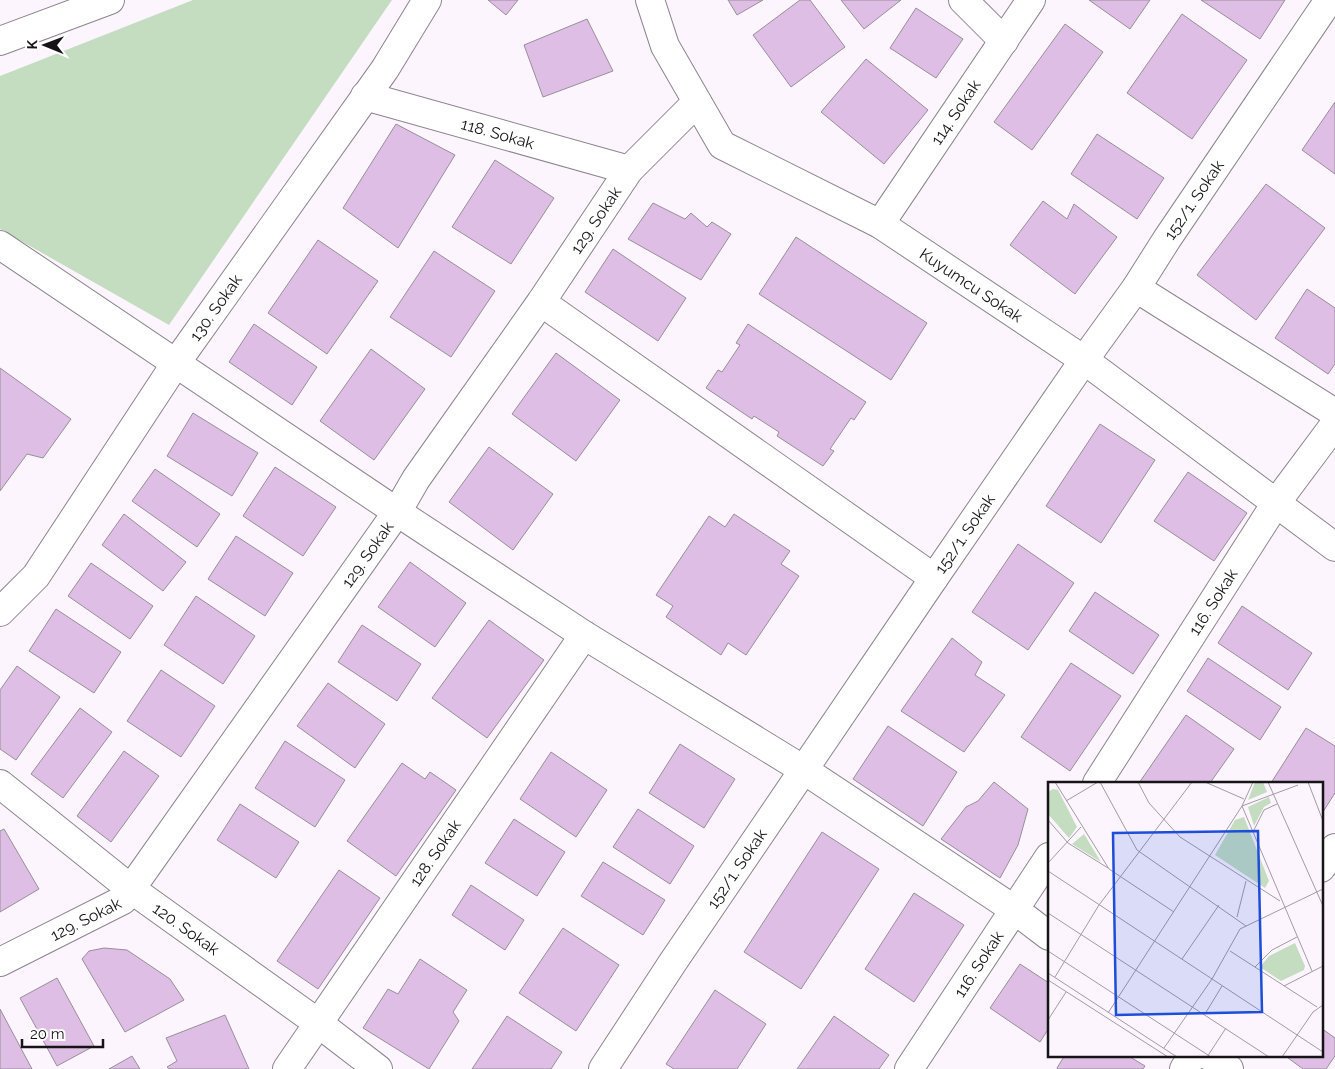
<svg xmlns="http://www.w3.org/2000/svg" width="1335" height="1069" font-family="Raleway,sans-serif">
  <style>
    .green { fill: #c4ddc1 }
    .building { fill: #debee5; stroke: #968f98 }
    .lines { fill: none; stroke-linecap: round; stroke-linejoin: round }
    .minor-casing { stroke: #8c858d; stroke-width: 30 }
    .minor { stroke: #fff; stroke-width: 28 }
    .labels { text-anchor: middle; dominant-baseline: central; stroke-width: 4; stroke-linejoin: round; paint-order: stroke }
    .street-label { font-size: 16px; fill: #161417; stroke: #fff }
    .inset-road { fill: none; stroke: #a19ba2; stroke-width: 1 }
    .view { fill: #1d4ed8; fill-opacity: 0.15; stroke: #1d4ed8; stroke-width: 2.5 }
    .inset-edge { fill: none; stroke: #161417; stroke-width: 2.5 }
  </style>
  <rect width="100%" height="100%" fill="#fdf5fe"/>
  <path class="green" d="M193,0H392L169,325L0,229V76Z"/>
  <g class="building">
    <path d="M488,0H518L506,15Z"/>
    <path d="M728,0H763L737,15Z"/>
    <path d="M800,0H810L845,47L791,87L753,35Z"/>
    <path d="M841,0H901L864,29Z"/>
    <path d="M1089,0H1150L1130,29Z"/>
    <path d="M1201,0H1285L1260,39Z"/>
    <path d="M916,8L963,39L936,78L890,48Z"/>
    <path d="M1182,14L1247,60L1192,139L1127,93Z"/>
    <path d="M587,19L613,71L543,97L524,45Z"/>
    <path d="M1065,24L1103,52L1032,150L994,122Z"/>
    <path d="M866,59L928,110L884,164L821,112Z"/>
    <path d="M1335,102V174L1302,150Z"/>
    <path d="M396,124L455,155L398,248L343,208Z"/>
    <path d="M1097,134L1164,178L1137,219L1071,174Z"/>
    <path d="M495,160L554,198L511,264L452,227Z"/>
    <path d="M1266,184L1325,228L1256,320L1197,275Z"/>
    <path d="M1043,201L1067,219L1074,204L1117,237L1075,294L1010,245Z"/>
    <path d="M653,203L685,219L691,213L707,227L712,222L731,234L701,280L628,239Z"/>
    <path d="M796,237L927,323L891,380L759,294Z"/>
    <path d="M318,240L378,281L327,354L268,313Z"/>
    <path d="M613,249L686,298L658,341L585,292Z"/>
    <path d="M434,251L495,291L451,357L390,317Z"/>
    <path d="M1307,289L1335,308V364L1328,374L1275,338Z"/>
    <path d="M254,324L317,367L292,405L229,362Z"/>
    <path d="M748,324L866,402L854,420L851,418L830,449L834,451L823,466L777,436L779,432L754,416L752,419L706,388L718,370L722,372L740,345L736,343Z"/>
    <path d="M371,349L425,389L374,460L320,421Z"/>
    <path d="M556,353L620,400L576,461L512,414Z"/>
    <path d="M0,368L71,419L43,458L27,454L0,491Z"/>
    <path d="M193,413L258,453L232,496L167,456Z"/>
    <path d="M1100,424L1155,460L1101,543L1046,506Z"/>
    <path d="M489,447L553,494L513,550L449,502Z"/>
    <path d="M275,467L336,507L303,556L243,516Z"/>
    <path d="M155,469L220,514L197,547L132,501Z"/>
    <path d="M1188,472L1247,513L1214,561L1154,521Z"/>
    <path d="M124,514L186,562L163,591L102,545Z"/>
    <path d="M734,514L790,551L781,564L799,576L746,655L728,643L721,655L666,617L673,606L656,595L709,516L725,527Z"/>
    <path d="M236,536L293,573L265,616L208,579Z"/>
    <path d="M1018,544L1074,583L1028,650L972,612Z"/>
    <path d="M410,562L466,603L435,647L378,607Z"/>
    <path d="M91,563L153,606L130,639L68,596Z"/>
    <path d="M1095,592L1159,635L1133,674L1069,631Z"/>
    <path d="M196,596L255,636L223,684L164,645Z"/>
    <path d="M1242,606L1312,653L1288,690L1218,643Z"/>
    <path d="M56,609L121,652L94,693L29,651Z"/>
    <path d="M489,620L544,660L487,738L432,698Z"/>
    <path d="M362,625L421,664L397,701L338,662Z"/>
    <path d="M952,638L982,662L975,675L1005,695L964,752L901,711Z"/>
    <path d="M1208,658L1281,707L1260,740L1187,691Z"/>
    <path d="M1071,663L1121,696L1070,771L1021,737Z"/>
    <path d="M17,666L60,697L16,760L0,749V690Z"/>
    <path d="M161,670L215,706L181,757L127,721Z"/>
    <path d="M328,683L385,724L355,768L297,726Z"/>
    <path d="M80,708L112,732L63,798L31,774Z"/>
    <path d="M1186,715L1234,749L1210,783H1139Z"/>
    <path d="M888,726L957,772L923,826L853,779Z"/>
    <path d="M1306,728L1335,746V793L1321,815V783H1271Z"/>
    <path d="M285,741L345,780L315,827L255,788Z"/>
    <path d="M680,744L735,779L704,828L649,793Z"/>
    <path d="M124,751L159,776L111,842L77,816Z"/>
    <path d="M551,752L607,790L576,837L520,799Z"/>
    <path d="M402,763L425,779L430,772L456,790L396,876L347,841Z"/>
    <path d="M994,782L1028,809L1018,845L1000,878L941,839L966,807L978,801Z"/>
    <path d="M240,804L299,842L276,878L217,840Z"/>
    <path d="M638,809L694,846L670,884L613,847Z"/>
    <path d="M514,819L565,852L537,896L485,863Z"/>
    <path d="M4,829L39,889L0,912V831Z"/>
    <path d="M822,832L879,869L801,989L744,952Z"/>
    <path d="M603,862L665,900L643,935L581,896Z"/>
    <path d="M339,870L380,898L318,989L277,961Z"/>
    <path d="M471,885L524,920L505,950L452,915Z"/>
    <path d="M914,893L964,925L914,1002L865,969Z"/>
    <path d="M563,928L619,965L576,1031L519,993Z"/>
    <path d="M104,948L127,950L170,979L184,1000L125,1032L82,959L89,951Z"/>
    <path d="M420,959L467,990L453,1012L459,1021L429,1069L363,1028L388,989L398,994Z"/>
    <path d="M1020,964L1049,983V1028L1040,1042L990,1008Z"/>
    <path d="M57,978L94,1046L57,1066L20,998Z"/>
    <path d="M715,990L766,1024L737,1069H674L666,1064Z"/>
    <path d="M0,1009L32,1069H0Z"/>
    <path d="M225,1015L249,1069H169L167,1067L177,1061L166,1038Z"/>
    <path d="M507,1016L562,1052L551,1069H472Z"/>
    <path d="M834,1016L889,1055L879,1069H797Z"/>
    <path d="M1321,1028L1335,1038V1056L1326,1069H1303L1284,1055H1321Z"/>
    <path d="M1065,1055H1127L1145,1066L1143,1069H1058L1057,1068Z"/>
    <path d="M132,1056L140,1069H109Z"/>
  </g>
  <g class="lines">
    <g class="minor-casing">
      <g id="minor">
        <path id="s1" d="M650,0L665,46L722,145L880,224L1084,360L1335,547"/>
        <path d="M963,0L1004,41"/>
        <path d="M0,41L110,0"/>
        <path id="s2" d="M365,96L629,170"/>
        <path id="s3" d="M880,224L1031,0"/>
        <path d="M0,245L397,512L584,635L804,770L1015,910L1049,936"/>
        <path d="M1136,288L1335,413"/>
        <path d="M541,302L934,578"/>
        <path id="s4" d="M0,612L36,576L176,363L385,69L427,0"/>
        <path id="s5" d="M1097,783L1276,503L1335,424"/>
        <path id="s6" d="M0,784L131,889L318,1023L378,1069"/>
        <path d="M1321,868L1335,848"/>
        <path id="s7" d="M0,962L123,900L397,512L416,479L541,302L629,170L697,102"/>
        <path d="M1208,1055L1229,1069"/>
        <path id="s8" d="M287,1069L584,635"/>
        <path id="s9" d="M603,1069L673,962L934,578L1084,360L1136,288L1167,239L1329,0"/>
        <path id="s10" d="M909,1069L1049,857"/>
        <path d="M1184,1069L1193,1055"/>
      </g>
    </g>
    <use href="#minor" class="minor"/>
  </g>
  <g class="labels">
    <g class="street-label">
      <text stroke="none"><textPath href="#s3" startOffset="135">114. Sokak</textPath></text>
      <text stroke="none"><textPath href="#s2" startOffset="138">118. Sokak</textPath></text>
      <text stroke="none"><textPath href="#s9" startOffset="1051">152/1. Sokak</textPath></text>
      <text stroke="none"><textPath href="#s7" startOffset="966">129. Sokak</textPath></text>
      <text stroke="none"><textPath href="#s1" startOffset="449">Kuyumcu Sokak</textPath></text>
      <text stroke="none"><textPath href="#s4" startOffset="374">130. Sokak</textPath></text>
      <text stroke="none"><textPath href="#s9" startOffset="646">152/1. Sokak</textPath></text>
      <text stroke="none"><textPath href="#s7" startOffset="561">129. Sokak</textPath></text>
      <text stroke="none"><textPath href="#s5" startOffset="215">116. Sokak</textPath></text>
      <text stroke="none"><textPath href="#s8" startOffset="262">128. Sokak</textPath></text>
      <text stroke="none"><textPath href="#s9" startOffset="241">152/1. Sokak</textPath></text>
      <text stroke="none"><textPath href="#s7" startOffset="96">129. Sokak</textPath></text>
      <text stroke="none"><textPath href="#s6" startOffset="236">120. Sokak</textPath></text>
      <text stroke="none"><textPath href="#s10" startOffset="126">116. Sokak</textPath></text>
    </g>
  </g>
  <g transform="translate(1048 782)">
    <rect width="275" height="275" fill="#fdf5fe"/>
    <path d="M207,0H215L219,10L200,18ZM5,7L10,8L29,45L21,56L0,32V10ZM221,15L223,21L216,25L206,44L200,25ZM196,35L221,99L217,106L167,73L187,38ZM36,52L53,80L24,62ZM247,161L257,184L256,188L233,199L212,185L221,174Z" fill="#c4ddc1"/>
    <path class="inset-road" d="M7,0L61,87L126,130M52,0L89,68L198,144M90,0L101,21L132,55L232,119M157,0L196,17M205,0L194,24L264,189M220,0L275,124M240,0H258M260,0L275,39M18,19L50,0M0,38L20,61L60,86M205,50L216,28L229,22M0,81L33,45M0,89L275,270M0,131L221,275M189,135L198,99M0,169L163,275M182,169L269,225M134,177L171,123M207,185L224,168L249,155M0,191L129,275M7,195L51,123L144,0M0,198L120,275M236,204L275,184M60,231L194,24L250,3M157,232L174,204M0,238L18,210M116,266L164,197L192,147L275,107M159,275L178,246M234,275L265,230L275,223"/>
    <path class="view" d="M210,49L214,230L68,233L65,51Z"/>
    <rect width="275" height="275" class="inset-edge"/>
  </g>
  <g transform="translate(45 45) rotate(271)" stroke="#ffffff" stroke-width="4" paint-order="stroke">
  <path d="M0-4L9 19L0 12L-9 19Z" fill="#161417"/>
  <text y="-8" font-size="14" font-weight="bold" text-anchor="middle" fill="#161417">K</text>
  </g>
  <path d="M22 1039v8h81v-8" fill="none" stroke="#161417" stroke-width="2.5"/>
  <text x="30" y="1039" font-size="15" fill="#161417" stroke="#ffffff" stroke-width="4" paint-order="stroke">20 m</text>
</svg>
